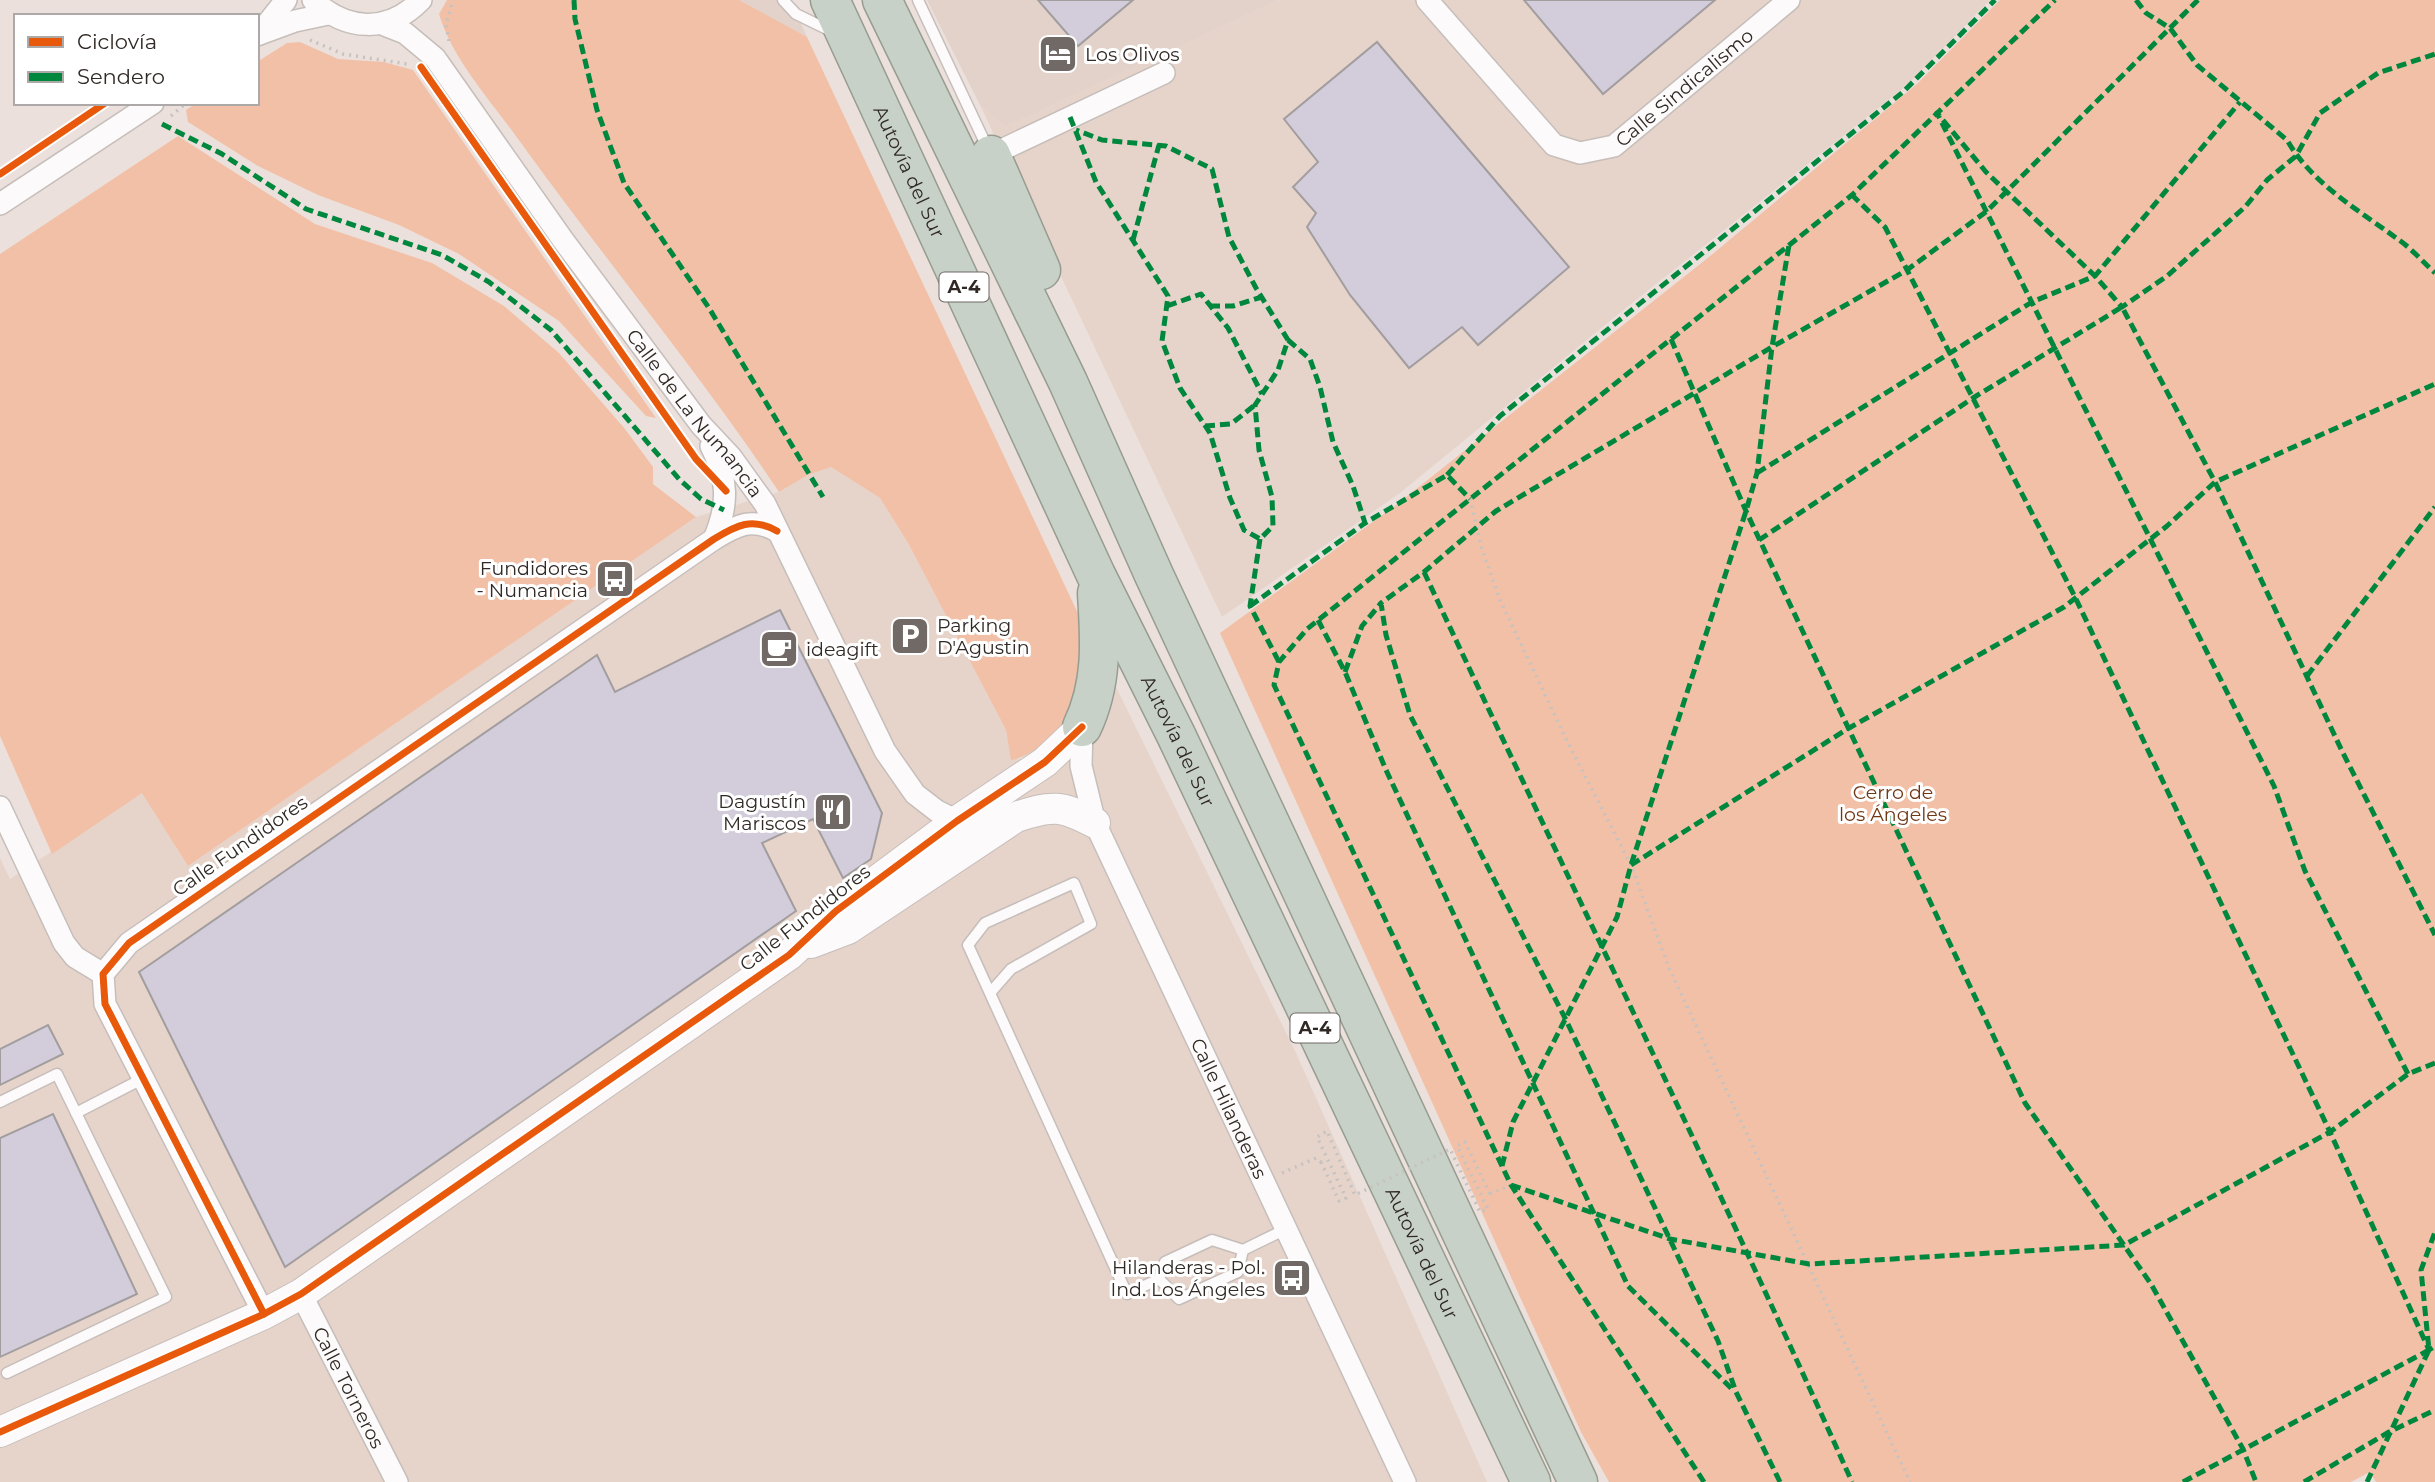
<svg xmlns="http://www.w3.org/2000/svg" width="2435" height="1482" font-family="Montserrat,sans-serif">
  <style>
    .commercial { fill: #e3d2ca }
    .built { fill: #e6d4cb }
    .green { fill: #f2c0a7 }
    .building { fill: #d3ccda; stroke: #a29d9e; stroke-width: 2 }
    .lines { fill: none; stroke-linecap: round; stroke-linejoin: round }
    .lane-casing { stroke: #c6beba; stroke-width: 13 }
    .street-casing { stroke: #c6beba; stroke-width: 24 }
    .secondary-casing { stroke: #c6beba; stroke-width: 32 }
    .highway-casing { stroke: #979c90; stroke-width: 41 }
    .path { stroke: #c6c2c0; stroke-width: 3.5; stroke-dasharray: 2 5; stroke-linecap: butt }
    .lane { stroke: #fcfafa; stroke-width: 10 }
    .street { stroke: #fcfafa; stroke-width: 21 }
    .secondary { stroke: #fcfafa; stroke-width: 30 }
    .highway { stroke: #c7d1c7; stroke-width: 38 }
    .path-bridge { stroke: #c6c2c0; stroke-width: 3.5; stroke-dasharray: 2 5; stroke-linecap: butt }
    .quiet { stroke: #00873e; stroke-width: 5; stroke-dasharray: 10 5; stroke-linecap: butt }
    .cycleway-casing { stroke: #fff; stroke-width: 11 }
    .cycleway { stroke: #e8590c; stroke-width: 7 }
    .labels { text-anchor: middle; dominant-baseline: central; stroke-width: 6; stroke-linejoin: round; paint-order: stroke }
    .shield { fill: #fff; stroke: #6e6966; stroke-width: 2 }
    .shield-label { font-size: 18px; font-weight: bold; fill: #302925 }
    .poi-label { font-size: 19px; fill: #302925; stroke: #fff; text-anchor: start }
    .street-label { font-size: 19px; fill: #302925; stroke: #fff }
    .park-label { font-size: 19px; fill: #713815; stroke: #fff }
  </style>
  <rect width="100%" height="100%" fill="#ebe0db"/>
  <g class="commercial">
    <path d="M739,0H791L807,37L783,25Z"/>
    <path d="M927,0H1279L1005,127L981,107Z"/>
  </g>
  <g class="built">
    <path d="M1279,0H1990L1906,86L1627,307L1400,493L1222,617L981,107L1005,126Z"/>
    <path d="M831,467L880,498L908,543L1006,730L1011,759H1023L1114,683L1296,1053L1487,1482H0V858L10,879L142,792L188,866L696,517L779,492L808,475Z"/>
  </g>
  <g class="green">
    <path d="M447,0H739L807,37L1090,639C1085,658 1077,705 1068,719C1059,734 1027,759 1011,760L1006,730L908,543L880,498L831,467L808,475L779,492C699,372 606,261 521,143C493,103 453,61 439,14Z"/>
    <path d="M2000,0H2435V1482H2376L2370,1472L2351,1482H1609L1581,1432L1220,633L1396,505L1709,257L1917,84Z"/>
    <path d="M300,42L338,59L384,62L413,70L656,418L646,416L559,321L459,254L399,225L318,195L258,166L188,122L186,110L197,103H257V62L287,43Z"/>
    <path d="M178,136L315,224L432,263L504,306L559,353L625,429L653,467V484L696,517L188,866L142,793L52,854L0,736V254Z"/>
  </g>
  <g class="building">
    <path d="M1038,0H1133L1078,46Z"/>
    <path d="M1524,0H1715L1603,94Z"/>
    <path d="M1377,42L1569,267L1478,345L1462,327L1409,368L1350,295L1307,227L1316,213L1293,187L1318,162L1284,119Z"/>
    <path d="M780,610L882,813L871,859L843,878L813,819L762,843L796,911L285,1267L139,972L597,655L615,692Z"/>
    <path d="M48,1025L63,1054L0,1085V1049Z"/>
    <path d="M53,1114L137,1294L0,1357V1138Z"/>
  </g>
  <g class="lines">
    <g class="lane-casing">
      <g id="lane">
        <path d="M783,0L796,14L833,32"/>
        <path d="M918,0L988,149"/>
        <path d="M990,993L1011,969L1091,924L1074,883L985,923L968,945L1127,1294L1159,1279L1165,1262L1212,1240L1243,1250L1284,1230"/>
        <path d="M0,1102L57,1074L166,1297L7,1373"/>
        <path d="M76,1113L142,1079"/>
        <path d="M1159,1279L1179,1299L1238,1272L1243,1250"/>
      </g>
    </g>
    <g class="street-casing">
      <g id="street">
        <path d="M313,0C346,31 388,34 421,0"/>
        <path id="s1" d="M1427,0L1554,145L1580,153L1614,146L1789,0"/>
        <path id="s2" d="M382,24L405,33L435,58L563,240L701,425L731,457L765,504L885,751L915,794L937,811L957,821"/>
        <path d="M259,34L286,0"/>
        <path d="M257,35L295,21L328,14"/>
        <path d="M991,155L1164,73"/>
        <path d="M0,204L153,103"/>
        <path d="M711,446C728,479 729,504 714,539"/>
        <path id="s3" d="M1082,727L1081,766L1095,823L1405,1482"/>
        <path d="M0,807L64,943L75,957L103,974"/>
        <path id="s4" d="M301,1294L397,1482"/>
        <path d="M264,1314L105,1004L103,974L129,943L714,539C737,525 752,517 777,531"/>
      </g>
    </g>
    <g class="secondary-casing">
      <g id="secondary">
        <path d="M811,943L848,929L1016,817C1052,805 1061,805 1095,823"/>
        <path d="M0,1432L264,1314L301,1294L789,955L836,911L957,821L1045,762L1082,727"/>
      </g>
    </g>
    <g class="highway-casing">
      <g id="highway">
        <path id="s5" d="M830,0L1096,575L1176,735L1531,1482"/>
        <path d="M882,0L1068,382L1154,575L1578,1482"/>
        <path d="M991,155L1041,270"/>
        <path d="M1082,727C1103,683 1100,641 1097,593"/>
      </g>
    </g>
    <g class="path">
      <path d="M310,40L343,54L407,64"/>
      <path d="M449,41L446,24L453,0"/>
      <path d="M171,116L186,103"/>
      <path d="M1470,499L1482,549L1500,600L1568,743L1631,865L1669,968L1910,1482"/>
      <path d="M1282,1173L1316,1158L1321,1162"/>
      <path d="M1490,1194L1511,1185"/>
    </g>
    <use href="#lane" class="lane"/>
    <use href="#street" class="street"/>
    <use href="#secondary" class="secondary"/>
    <use href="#highway" class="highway"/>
    <path class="path-bridge" d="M1321,1162L1339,1201L1346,1198L1317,1137L1327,1131L1355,1195L1450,1149L1480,1212L1488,1209L1457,1146L1465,1142L1490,1194"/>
    <g class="quiet">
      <path d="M574,0L575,19L597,110L624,183L709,308L823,497"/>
      <path d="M2136,0L2146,13L2170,28L2197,65L2287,140C2312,184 2360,211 2399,240C2412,249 2423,262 2435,273"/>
      <path d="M1070,117L1096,182L1168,296L1162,341L1180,388L1210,433L1230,498L1244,530L1260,539L1273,526L1272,497L1259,450L1255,405L1278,370L1288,340L1256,288L1229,237L1212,169L1166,146L1102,140L1076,130"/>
      <path d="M162,124L222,154L306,209L442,255L489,282L551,330L679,479L701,499L724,510"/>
      <path d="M1133,240L1159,145"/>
      <path d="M1167,306L1201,294L1228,328L1262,394"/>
      <path d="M1210,306H1233L1262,297"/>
      <path d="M1671,339L1746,511L2025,1103L2151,1284L2243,1449L2256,1482"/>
      <path d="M1288,340L1310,359L1320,387L1333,442L1353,486L1365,523L1447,475L1470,499"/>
      <path d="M1205,426L1231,424L1255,405"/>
      <path d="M1757,473L2032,302L2095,276L2240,102"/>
      <path d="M1447,475L1500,416L1903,92L1995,0"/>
      <path d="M1260,539L1250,606L1279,662"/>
      <path d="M1759,540L1973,398L2122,307L2215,482L2342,751L2435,935"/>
      <path d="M1424,572C1566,876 1715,1176 1852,1482"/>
      <path d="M1250,606L1365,523"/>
      <path d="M1318,620L1345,672L1386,770L1628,1286L1733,1390"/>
      <path d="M1345,672L1362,626L1381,603"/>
      <path d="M2307,676L2435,507"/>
      <path d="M1631,865L1849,728L2064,607L2167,526L2215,482L2435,384"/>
      <path d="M2435,1063L2408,1074L2330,1132L2429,1350L2435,1346"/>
      <path d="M2408,1074L2305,871L2274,786L1937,113L1986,172L2095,276L2122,307L2167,276L2245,207L2267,180L2296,156L2320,113L2378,73L2435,54"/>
      <path d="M1502,1166L1513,1122L1617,917L1631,865L1746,511L1757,473L1772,347L1789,245"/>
      <path d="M1511,1185L1670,1239L1809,1264L2124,1245L2330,1132L2075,597L1885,227L1852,195"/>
      <path d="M1704,1482L1511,1185L1274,685L1279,662L1307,629L1852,195L2055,0"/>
      <path d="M1780,1482L1736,1392L1718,1341L1566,1020L1410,715L1386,635L1381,603L1424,572L1496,511L1772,347L1907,270L1987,211L2198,0"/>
      <path d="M2183,1482L2429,1350"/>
      <path d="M2304,1482L2389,1432L2435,1410"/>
      <path d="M2367,1482L2429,1350L2421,1270L2435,1232"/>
    </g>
    <g class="cycleway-casing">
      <g id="cycleway">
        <path d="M421,67L696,459L726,491"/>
        <path d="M0,174L105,103"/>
        <path d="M264,1314L105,1004L103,974L129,943L714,539C737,525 752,517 777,531"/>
        <path d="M0,1432L264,1314L301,1294L789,955L836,911L957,821L1045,762L1082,727"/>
      </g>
    </g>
    <use href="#cycleway" class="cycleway"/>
  </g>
  <defs>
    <g id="hotel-square" transform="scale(2.0125)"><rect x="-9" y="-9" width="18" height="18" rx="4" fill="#716965" stroke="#fff"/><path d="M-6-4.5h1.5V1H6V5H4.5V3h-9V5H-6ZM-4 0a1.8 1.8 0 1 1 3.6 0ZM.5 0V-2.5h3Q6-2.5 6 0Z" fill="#fff"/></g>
    <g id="bus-square" transform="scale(2.0125)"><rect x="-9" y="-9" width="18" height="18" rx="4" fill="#716965" stroke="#fff"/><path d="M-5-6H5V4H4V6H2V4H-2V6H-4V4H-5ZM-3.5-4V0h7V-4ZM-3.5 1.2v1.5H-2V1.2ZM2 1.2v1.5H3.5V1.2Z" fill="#fff"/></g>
    <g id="parking-square" transform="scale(2.0125)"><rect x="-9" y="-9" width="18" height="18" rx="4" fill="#716965" stroke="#fff"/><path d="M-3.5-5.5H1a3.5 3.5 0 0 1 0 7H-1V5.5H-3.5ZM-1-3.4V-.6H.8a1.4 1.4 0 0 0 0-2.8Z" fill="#fff"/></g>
    <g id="cafe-square" transform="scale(2.0125)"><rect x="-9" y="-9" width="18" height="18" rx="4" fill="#716965" stroke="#fff"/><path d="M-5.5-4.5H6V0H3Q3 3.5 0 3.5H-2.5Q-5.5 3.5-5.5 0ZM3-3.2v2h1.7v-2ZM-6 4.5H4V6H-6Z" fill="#fff"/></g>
    <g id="restaurant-square" transform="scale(2.0125)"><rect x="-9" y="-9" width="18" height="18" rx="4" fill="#716965" stroke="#fff"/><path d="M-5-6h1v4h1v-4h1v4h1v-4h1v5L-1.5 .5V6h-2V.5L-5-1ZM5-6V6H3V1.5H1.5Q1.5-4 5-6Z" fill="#fff"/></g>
  </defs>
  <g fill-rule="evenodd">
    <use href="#hotel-square" x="1058" y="54"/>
    <use href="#bus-square" x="615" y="579"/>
    <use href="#parking-square" x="910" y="636"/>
    <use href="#cafe-square" x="779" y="649"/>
    <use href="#restaurant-square" x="833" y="812"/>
    <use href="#bus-square" x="1292" y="1278"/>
  </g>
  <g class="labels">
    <g class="shield">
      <rect x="939.5" y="272.5" width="49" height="29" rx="5"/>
      <rect x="1290.5" y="1013.5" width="49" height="29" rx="5"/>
    </g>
    <g class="shield-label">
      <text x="964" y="287">A-4</text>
      <text x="1315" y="1028">A-4</text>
    </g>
    <g class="poi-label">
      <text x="1085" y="54">Los Olivos</text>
      <text x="588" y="568" text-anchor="end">Fundidores<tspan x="588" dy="22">- Numancia</tspan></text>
      <text x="937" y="625">Parking<tspan x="937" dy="22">D'Agustin</tspan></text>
      <text x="806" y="649">ideagift</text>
      <text x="806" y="801" text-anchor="end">Dagustín<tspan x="806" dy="22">Mariscos</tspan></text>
      <text x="1265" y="1267" text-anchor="end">Hilanderas - Pol.<tspan x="1265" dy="22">Ind. Los Ángeles</tspan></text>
    </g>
    <g class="street-label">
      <text stroke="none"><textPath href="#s1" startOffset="346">Calle Sindicalismo</textPath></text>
      <text stroke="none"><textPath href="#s5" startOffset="189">Autovía del Sur</textPath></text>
      <text stroke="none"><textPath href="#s2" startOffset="504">Calle de La Numancia</textPath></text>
      <text stroke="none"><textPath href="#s5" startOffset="819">Autovía del Sur</textPath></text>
      <text transform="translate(240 846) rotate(-35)">Calle Fundidores</text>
      <text transform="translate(805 918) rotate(-38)">Calle Fundidores</text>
      <text stroke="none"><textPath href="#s3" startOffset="413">Calle Hilanderas</textPath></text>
      <text stroke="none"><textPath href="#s5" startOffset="1386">Autovía del Sur</textPath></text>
      <text stroke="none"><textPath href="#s4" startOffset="105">Calle Torneros</textPath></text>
    </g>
    <g class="park-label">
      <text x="1893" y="792">Cerro de<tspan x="1893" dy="22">los Ángeles</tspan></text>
    </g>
  </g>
  <rect x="14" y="14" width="245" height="91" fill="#ffffff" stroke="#aca9a8" stroke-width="2"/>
  <rect x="28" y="37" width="35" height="10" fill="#e8590c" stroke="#aca9a8" stroke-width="2"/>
  <text x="77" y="49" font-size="21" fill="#302925">Ciclovía</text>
  <rect x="28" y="72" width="35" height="10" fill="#00873e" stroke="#aca9a8" stroke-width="2"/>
  <text x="77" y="84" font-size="21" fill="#302925">Sendero</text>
</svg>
